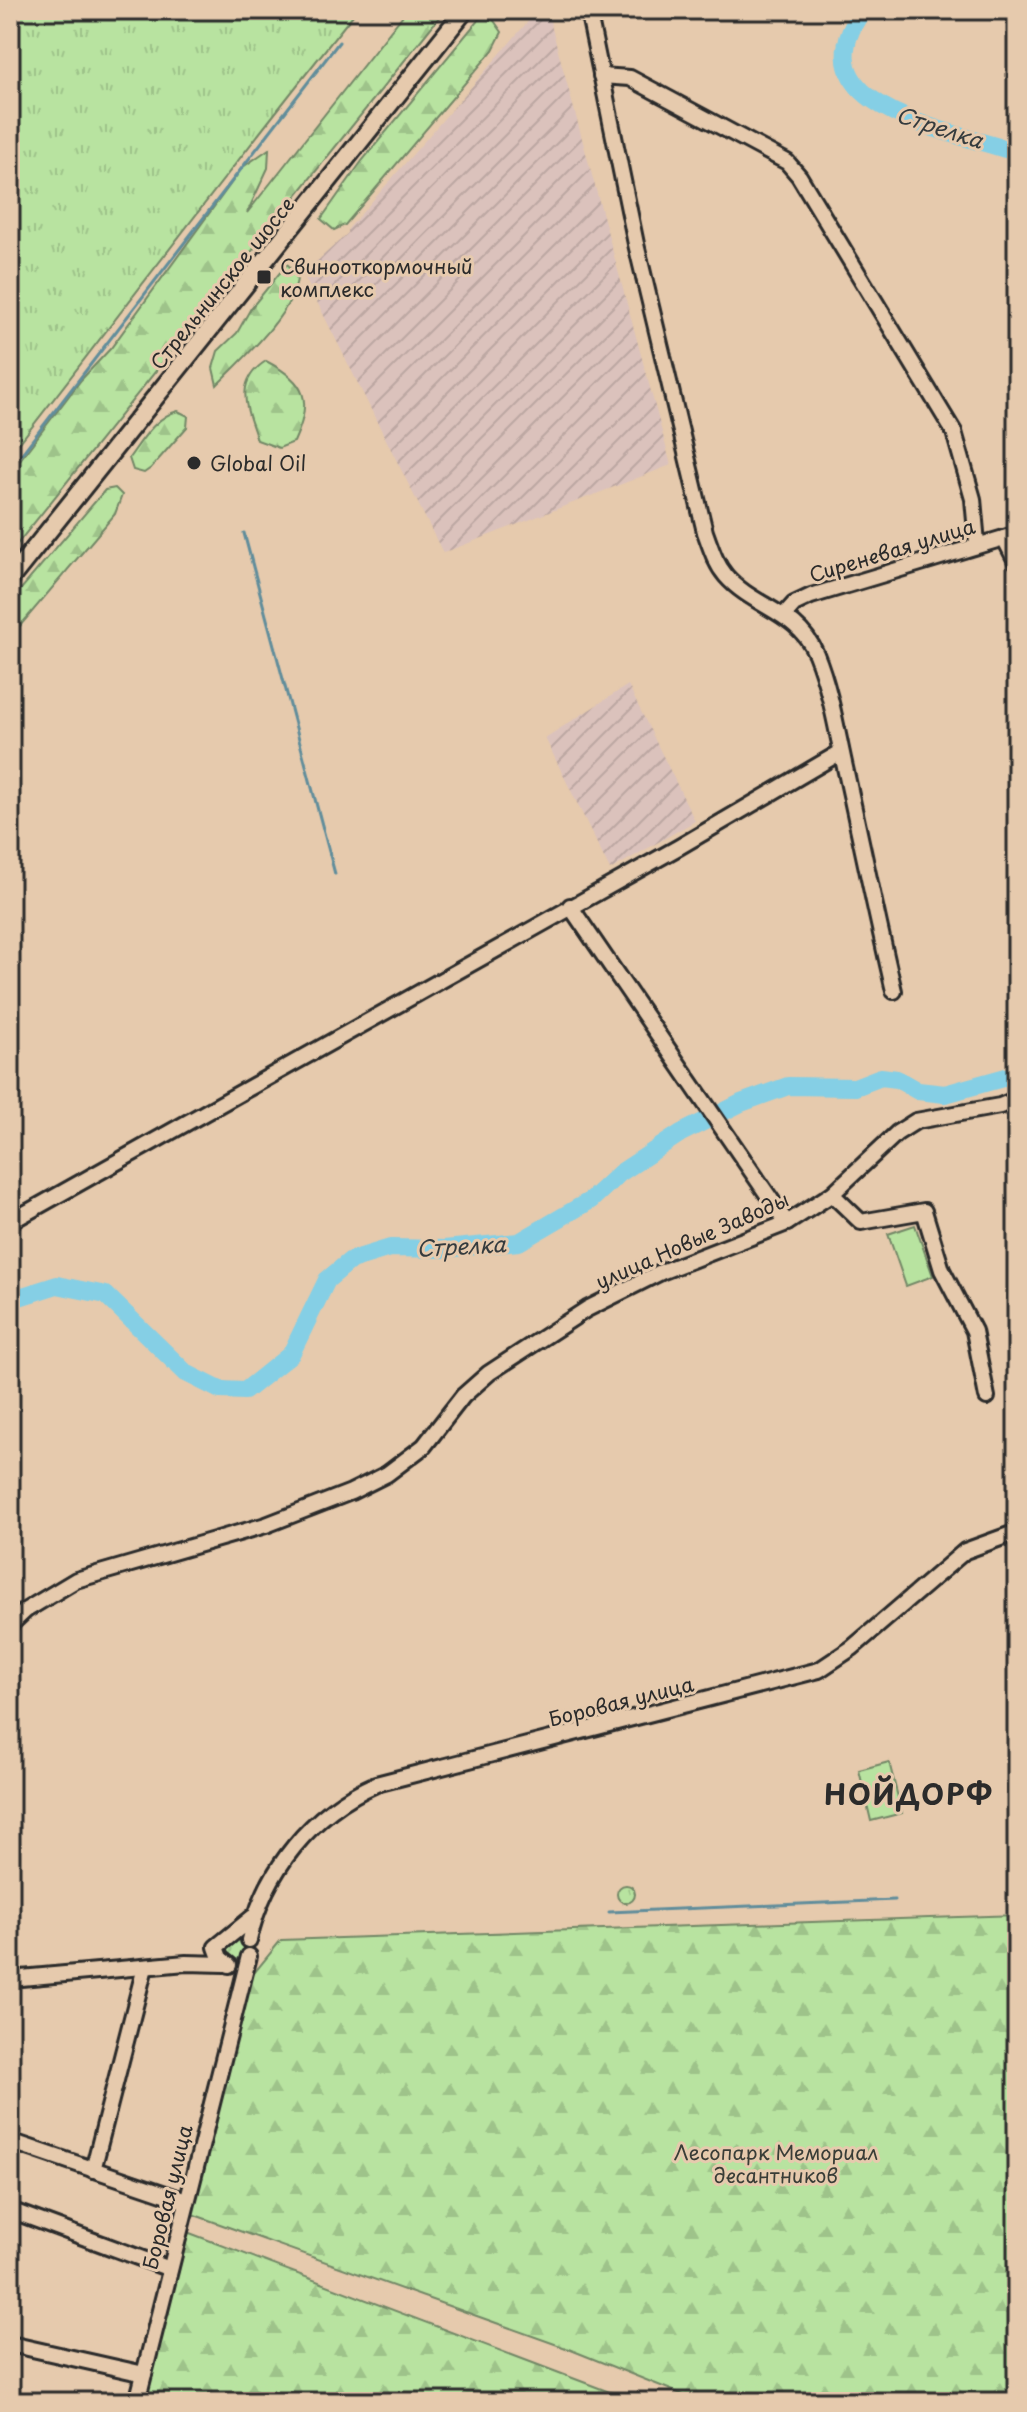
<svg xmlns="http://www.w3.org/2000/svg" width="1027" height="2412" font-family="'Playpen Sans',sans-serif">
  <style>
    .industrial { fill: url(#industrial-furrows) }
    .grass { fill: url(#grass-tufts); stroke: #728766; stroke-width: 2 }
    .forest { fill: url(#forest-firs); stroke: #728766; stroke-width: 2 }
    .pitch { fill: #b8e3a0; stroke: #728766; stroke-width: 2 }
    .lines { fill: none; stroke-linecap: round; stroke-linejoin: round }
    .stream { stroke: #618d9b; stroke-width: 3 }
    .river { stroke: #85cfe5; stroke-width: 18 }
    .minor-casing { stroke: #2b2b2b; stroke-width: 20 }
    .major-casing { stroke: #2b2b2b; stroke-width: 22 }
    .minor { stroke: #e6caad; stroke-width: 14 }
    .major { stroke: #e6caad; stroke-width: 16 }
    .poi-dot { fill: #2b2b2b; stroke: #e6caad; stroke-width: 3 }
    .labels { text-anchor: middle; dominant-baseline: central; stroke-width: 6; stroke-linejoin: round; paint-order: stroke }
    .poi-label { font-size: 20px; fill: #2b2b2b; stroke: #e6caad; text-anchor: start }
    .street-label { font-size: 20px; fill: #2b2b2b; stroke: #e6caad }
    .park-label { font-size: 20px; fill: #393d37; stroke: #e6caad }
    .water-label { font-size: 22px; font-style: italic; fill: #343b3e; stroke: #e6caad }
    .district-label { font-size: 28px; font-weight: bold; letter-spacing: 2px; fill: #2b2b2b; stroke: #e6caad }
  </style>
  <defs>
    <pattern id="industrial-furrows" width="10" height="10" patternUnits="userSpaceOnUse" patternTransform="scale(2)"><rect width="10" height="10" fill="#dbc2bc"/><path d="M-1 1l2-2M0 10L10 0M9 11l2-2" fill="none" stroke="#bca7a2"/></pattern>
    <pattern id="grass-tufts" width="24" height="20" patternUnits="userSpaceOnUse" patternTransform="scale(2)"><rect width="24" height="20" fill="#b8e3a0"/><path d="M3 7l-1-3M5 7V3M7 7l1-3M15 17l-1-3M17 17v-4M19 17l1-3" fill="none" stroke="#9ec38a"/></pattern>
    <pattern id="forest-firs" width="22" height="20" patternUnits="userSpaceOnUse" patternTransform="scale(2)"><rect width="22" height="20" fill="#b8e3a0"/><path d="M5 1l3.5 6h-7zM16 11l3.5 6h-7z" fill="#9ec38a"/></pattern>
  </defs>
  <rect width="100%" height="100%" fill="#e6caad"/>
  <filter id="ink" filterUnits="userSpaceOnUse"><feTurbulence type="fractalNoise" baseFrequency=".0125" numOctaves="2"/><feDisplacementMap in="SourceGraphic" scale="16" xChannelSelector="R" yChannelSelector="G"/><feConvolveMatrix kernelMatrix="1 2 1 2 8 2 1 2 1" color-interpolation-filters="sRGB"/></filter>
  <g filter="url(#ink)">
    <g class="industrial">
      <path d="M538,10H547L671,465L443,553L303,274L348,233V229Z"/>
      <path d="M628,685L695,821L610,870L545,738Z"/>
    </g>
    <g class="grass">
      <path d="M10,10H357C239,156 126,307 10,455Z"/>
      <circle cx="626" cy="1894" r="9"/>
      <circle cx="237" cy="1949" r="10"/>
    </g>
    <g class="forest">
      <path d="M407,10H445L10,553V473L81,380L111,348L243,167L269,149L268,168L247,213Z"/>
      <path d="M490,15L502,32L493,50L345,225L334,230L321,219L362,161L479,19Z"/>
      <path d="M287,264L297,274C299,308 241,361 217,385L213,368L218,351L237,333L251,308Z"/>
      <path d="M266,361C307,382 313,401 294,442L279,448L257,440C247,409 233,382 266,361Z"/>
      <path d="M178,411L188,416L187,427L151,468L144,473L133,470L129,458C142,440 156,416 178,411Z"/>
      <path d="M115,488L122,495L115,514L20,626L10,630V602L105,490Z"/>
      <path d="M1017,1915V2402H701L566,2348L192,2214L245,1984L281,1940Z"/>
      <path d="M187,2232L636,2402H144Z"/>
    </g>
    <g class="pitch">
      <path d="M915,1225L933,1276L906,1286L888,1234Z"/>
      <path d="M889,1762L902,1813L871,1821L859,1770Z"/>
    </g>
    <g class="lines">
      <g class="stream">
        <path d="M10,469L339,42"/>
        <path d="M244,533L335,874"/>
        <path d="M609,1912L895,1900"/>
      </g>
      <g class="river">
        <path d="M863,10C795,105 943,129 1005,149H1017"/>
        <path d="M10,1300L57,1285L106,1295L186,1373L220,1390L245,1391L291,1354L327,1280L351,1260L390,1248L444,1249L519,1242L591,1200L620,1173L681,1133L741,1103L788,1086L855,1087L881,1077L897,1079L918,1091L945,1094L1017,1074"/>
      </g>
      <g class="minor-casing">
        <g id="minor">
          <path d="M588,10L636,244L705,532C711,548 715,563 726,576C754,608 798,611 816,654C831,691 837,733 846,772C862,845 877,918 894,991"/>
          <path d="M601,76L630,78L787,162L799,176L954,432L973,499L977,543"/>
          <path d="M1004,538L1017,563"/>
          <path d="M785,614L794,604L811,596L1017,534"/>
          <path d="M570,906L787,1223"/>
          <path d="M832,1194L861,1222L924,1211L942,1270L974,1331L987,1397"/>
          <path d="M10,1222L679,847L841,752"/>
          <path d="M10,1625L26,1610L76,1580L266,1525L351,1492L387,1474L424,1446L463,1396L489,1373L587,1309L661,1272L787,1223L832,1194L897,1133L916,1121L1000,1106L1017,1099"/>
          <path d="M249,1940C264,1871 312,1812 376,1784L819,1670L852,1648L965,1551L1017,1532"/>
          <path d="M229,1965L220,1958L216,1947L253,1917"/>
          <path d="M10,1979L186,1963L225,1964"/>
          <path d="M10,2141L186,2201"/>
          <path d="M93,2170L145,1967"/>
          <path d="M10,2210L170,2269"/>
          <path d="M10,2344L144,2374"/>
          <path d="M137,2402L249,1956"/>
        </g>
      </g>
      <g class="major-casing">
        <path id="major" d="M10,579L465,10"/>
      </g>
      <use href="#minor" class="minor"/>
      <use href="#major" class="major"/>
    </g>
  </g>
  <g class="poi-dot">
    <rect x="256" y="269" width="16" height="16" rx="4"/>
    <circle cx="194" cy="463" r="8"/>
  </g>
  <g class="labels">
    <g class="poi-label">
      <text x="280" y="266">Свинооткормочный<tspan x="280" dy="23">комплекс</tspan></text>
      <text x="210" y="463">Global Oil</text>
    </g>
    <g class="street-label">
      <text transform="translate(222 283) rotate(-51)">Стрельнинское шоссе</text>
      <text transform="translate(892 550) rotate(-17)">Сиреневая улица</text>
      <text transform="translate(692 1240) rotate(-24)">улица Новые Заводы</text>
      <text transform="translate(621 1701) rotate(-14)">Боровая улица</text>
      <text transform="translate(167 2197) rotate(-76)">Боровая улица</text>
    </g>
    <g class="park-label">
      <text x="776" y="2152">Лесопарк Мемориал<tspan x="776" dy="23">десантников</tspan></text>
    </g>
    <g class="water-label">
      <text transform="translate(940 126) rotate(18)">Стрелка</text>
      <text transform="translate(461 1245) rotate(-3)">Стрелка</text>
    </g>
    <g class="district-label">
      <text x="909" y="1793">НОЙДОРФ</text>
    </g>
  </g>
  <rect width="1027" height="2412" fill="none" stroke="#e6caad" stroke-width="40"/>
  <rect x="20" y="20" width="987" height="2372" fill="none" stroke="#2b2b2b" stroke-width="3" filter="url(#ink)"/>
</svg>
